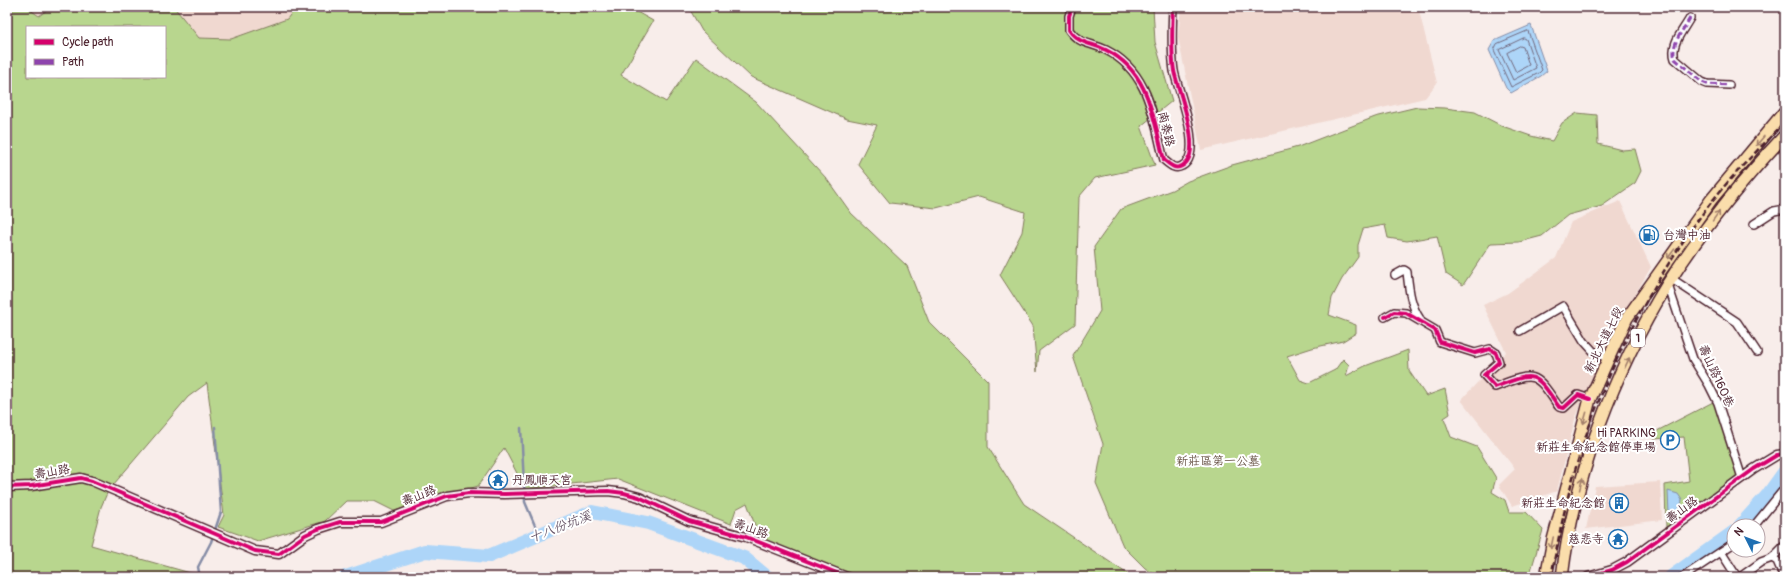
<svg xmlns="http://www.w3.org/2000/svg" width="1792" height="584" font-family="Pangolin,'LXGW WenKai TC',sans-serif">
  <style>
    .built { fill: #f0d8d0 }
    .green { fill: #b8d68e; stroke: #817a5c; fill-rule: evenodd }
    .water { fill: #add5f8; stroke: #858ca6 }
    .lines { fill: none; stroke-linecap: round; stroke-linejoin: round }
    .shore { stroke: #72687d; stroke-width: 1 }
    .stream { stroke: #858ca6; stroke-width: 2.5 }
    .river { stroke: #add5f8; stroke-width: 14 }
    .minor-casing { stroke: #4a1f2b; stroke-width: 10 }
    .tertiary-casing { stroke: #4a1f2b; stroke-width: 11 }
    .primary-casing { stroke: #4a1f2b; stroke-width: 14 }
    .minor { stroke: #fff; stroke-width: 7 }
    .tertiary { stroke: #fff; stroke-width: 8 }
    .primary { stroke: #faddab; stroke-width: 11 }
    .rail { stroke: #4a1f2b; stroke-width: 2.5; stroke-dasharray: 6 3; stroke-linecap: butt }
    .quiet { stroke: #8e44ad; stroke-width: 3; stroke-dasharray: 6 3; stroke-linecap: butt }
    .cycleway-casing { stroke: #fff; stroke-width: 6 }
    .cycleway { stroke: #d6006c; stroke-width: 4 }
    .oneway { stroke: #a27e6b }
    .labels { text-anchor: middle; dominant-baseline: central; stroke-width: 4; stroke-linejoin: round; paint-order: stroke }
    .shield { fill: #fff; stroke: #80626b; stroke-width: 1 }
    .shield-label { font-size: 11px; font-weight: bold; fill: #4a1f2b }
    .street-label { font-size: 12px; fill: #4a1f2b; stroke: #fff }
    .poi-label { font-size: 12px; fill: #4a1f2b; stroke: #fff; text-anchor: end }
    .park-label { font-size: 12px; fill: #6b5649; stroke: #fff }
    .water-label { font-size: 13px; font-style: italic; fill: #685668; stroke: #fff }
  </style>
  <rect width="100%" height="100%" fill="#f8edea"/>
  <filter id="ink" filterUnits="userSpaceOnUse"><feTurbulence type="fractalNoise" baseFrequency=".025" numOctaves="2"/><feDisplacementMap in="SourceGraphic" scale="8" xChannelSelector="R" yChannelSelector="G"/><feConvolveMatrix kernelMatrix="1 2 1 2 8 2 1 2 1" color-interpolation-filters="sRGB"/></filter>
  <g filter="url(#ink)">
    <g class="built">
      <path d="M26,7H51L39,16Z"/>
      <path d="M174,7H296L287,19L232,39L199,38Z"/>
      <path d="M1181,7H1418L1437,83L1425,98L1201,150L1178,37Z"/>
      <path d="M1620,201L1651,267L1619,322L1575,419L1557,491L1512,506L1499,485L1515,469L1461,400L1506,352L1483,305L1508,293L1556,258L1571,222Z"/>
      <path d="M1660,482L1662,520L1586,529L1595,486Z"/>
    </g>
    <g class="green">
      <path d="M7,7H26L39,16L51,7H174L199,38L231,39L287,19L296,7H628L653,21L621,75L666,102L696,58L756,102L826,178L851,213L907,266L929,322L988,381V447L1024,504L1132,577H855L760,539L747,503L736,509L731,524L618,479L525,489L504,448L478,486L394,511L374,501H346L325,521L258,541L218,527L224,515L207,383L188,397L108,491L101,507L91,545L194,574L192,577H7ZM27,27H165V77H27Z"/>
      <path d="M684,7H1153L1155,42L1172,101L1141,126L1155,165L1095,178L1079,197L1075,324L1039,351L1037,372L1033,326L1000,275L1022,232L1025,212L979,197L936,208L890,203L858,164L877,125L847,119L751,77L702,31L689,8Z"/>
      <path d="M1417,107L1445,108L1475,112L1502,126L1531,136L1552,141L1562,123L1577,113L1597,115L1598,144L1622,150L1635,149L1641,171L1635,183L1602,206L1568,215L1542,236L1519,242L1491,243L1463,285L1446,274L1437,236L1407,241L1388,238L1385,225L1363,229L1358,245V257L1342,279L1332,298L1329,315L1356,325V333L1343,341L1312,348L1287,356L1300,380L1309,383L1335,370L1343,359L1349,365L1346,376L1365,366L1408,350L1409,371L1426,396L1445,389L1450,414L1444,418L1451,437L1477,447L1496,478L1492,492L1505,500L1509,512H1526L1543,530L1529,577H1158L1145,568L1123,546L1096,483L1103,444L1073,356L1100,311L1094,247L1121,209L1172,190L1188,181L1232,165L1298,147L1375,117Z"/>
      <path d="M1715,401L1738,476L1666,528L1665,485L1689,481L1684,437L1654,439L1653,433Z"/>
    </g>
    <g class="water">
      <path d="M1531,25L1547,71L1541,76L1511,93L1506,88L1489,50L1494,41Z"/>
      <path d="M1668,491L1678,494L1682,500C1681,508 1677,513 1669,514Z"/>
    </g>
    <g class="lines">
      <g class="shore">
        <path d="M1528,31L1542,70L1539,73L1511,87L1494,50L1497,44Z"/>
        <path d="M1524,38L1526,39L1536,68L1513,80L1499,50Z"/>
        <path d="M1520,46L1523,47L1529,65L1516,72L1507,53Z"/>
      </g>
      <g class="stream">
        <path d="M521,428L525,502L539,535"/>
        <path d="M200,577L198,567L211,542L221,512L215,427"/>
      </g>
      <g class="river">
        <path d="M1740,526L1767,496L1785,471"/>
        <path d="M346,577L425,551L489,556L592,512L648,523L744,558L767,577"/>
        <path d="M1671,577L1734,532"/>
      </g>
      <g class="minor-casing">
        <g id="minor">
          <path d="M1072,7L1069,16V30C1080,45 1090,42 1106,50C1150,72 1153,118 1164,160C1170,165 1175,170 1182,166C1205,154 1178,91 1174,71C1171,50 1172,28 1173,7"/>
          <path d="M1690,18C1683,31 1670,44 1675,59L1702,82L1707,84L1729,85"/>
          <path d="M1754,224L1774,211L1785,209"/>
          <path d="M1395,275L1404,270L1407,272C1409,289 1410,304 1420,319"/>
          <path d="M1672,279L1737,322L1757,352"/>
          <path d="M1668,285L1693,359L1709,385L1718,403L1742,478"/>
          <path d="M1385,317L1394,312L1406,313L1435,330L1440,342L1475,353L1490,349L1496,353L1499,362L1484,375L1495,387C1536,371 1535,372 1559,407L1564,408L1578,395L1590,399"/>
          <path d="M1520,331L1563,306L1584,341L1593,351L1608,359"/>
          <path d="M1754,526L1785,488"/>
          <path d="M1721,552L1737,577"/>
          <path d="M1772,558L1777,561L1784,577"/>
          <path d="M1683,577L1734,543"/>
          <path d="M1740,577L1761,562L1772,558L1785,545"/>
        </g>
      </g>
      <g class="tertiary-casing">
        <g id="tertiary">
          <path d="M7,487L31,486L81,478L92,481L255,551L279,554L305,535L318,529L340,522H381L447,496L469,493L504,494L608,491L624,493L639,497L689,521L746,537L847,577"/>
          <path d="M1588,577L1612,570L1627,562L1754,469L1777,455L1785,454"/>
        </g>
      </g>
      <g class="primary-casing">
        <g id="primary">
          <path d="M1546,577L1553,540L1590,399L1627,318L1711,200L1785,111"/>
          <path d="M1562,577C1574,477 1614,371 1667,285C1701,231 1742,181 1785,135"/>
        </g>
      </g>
      <use href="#minor" class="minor"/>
      <use href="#tertiary" class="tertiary"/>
      <use href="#primary" class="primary"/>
      <path class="rail" d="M1551,577C1557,546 1563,515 1571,485C1597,386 1650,281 1713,200C1735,172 1761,147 1785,122"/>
      <path class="quiet" d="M1690,18C1683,31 1670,44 1675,59L1702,82L1707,84L1729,85"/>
      <g class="cycleway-casing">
        <g id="cycleway">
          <path d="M1072,7L1069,16V30C1080,45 1090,42 1106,50C1150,72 1153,118 1164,160C1170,165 1175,170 1182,166C1205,154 1178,91 1174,71C1171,50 1172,28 1173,7"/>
          <path d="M1385,317L1394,312L1406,313L1435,330L1440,342L1475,353L1490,349L1496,353L1499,362L1484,375L1495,387C1536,371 1535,372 1559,407L1564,408L1578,395L1590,399"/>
          <path d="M7,487L31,486L81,478L92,481L255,551L279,554L305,535L318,529L340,522H381L447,496L469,493L504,494L608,491L624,493L639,497L689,521L746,537L847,577"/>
          <path d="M1588,577L1612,570L1627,562L1754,469L1777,455L1785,454"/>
        </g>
      </g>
      <use href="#cycleway" class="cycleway"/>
    </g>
    <defs><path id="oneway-shaft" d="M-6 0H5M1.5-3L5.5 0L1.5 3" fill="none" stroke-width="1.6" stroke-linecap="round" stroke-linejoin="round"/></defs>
    <g class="oneway">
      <use href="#oneway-shaft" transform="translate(1760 141) rotate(130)"/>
      <use href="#oneway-shaft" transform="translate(1716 216) rotate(-55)"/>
      <use href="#oneway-shaft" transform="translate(1671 254) rotate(126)"/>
      <use href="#oneway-shaft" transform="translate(1627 363) rotate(-65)"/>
      <use href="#oneway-shaft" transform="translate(1585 418) rotate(106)"/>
      <use href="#oneway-shaft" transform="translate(1581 484) rotate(-76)"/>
      <use href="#oneway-shaft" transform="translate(1552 543) rotate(102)"/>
    </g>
  </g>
  <defs>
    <g id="fuel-ring" transform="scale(1)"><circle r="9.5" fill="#fff" stroke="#1f6fb2" stroke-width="1.5"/><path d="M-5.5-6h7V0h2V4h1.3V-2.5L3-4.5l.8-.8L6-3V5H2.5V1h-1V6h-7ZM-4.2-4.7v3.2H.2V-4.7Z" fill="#1f6fb2"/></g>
    <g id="parking-ring" transform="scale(1)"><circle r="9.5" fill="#fff" stroke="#1f6fb2" stroke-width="1.5"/><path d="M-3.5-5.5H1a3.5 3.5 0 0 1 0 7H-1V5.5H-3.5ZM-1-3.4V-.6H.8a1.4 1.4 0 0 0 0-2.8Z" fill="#1f6fb2"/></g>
    <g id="temple-ring" transform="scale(1)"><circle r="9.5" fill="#fff" stroke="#1f6fb2" stroke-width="1.5"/><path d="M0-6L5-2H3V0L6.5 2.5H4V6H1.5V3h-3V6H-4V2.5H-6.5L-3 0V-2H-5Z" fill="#1f6fb2"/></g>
    <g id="building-ring" transform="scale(1)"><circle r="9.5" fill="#fff" stroke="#1f6fb2" stroke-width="1.5"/><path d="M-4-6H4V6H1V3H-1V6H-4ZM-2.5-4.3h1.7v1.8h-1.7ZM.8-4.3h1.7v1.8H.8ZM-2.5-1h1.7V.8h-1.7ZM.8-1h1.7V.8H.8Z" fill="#1f6fb2"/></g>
  </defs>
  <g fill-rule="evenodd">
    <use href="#fuel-ring" x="1649" y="235"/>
    <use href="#parking-ring" x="1670" y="440"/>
    <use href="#temple-ring" x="498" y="480"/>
    <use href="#building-ring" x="1619" y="503"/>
    <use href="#temple-ring" x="1618" y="539"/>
  </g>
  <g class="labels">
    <rect class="shield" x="1631" y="329" width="14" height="18" rx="3"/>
    <g class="shield-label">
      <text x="1638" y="338">1</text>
    </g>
    <g class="street-label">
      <text transform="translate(1166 129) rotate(76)">南泰路</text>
      <text transform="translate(1604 340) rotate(-64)">新北大道七段</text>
      <text transform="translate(1716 376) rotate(65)">壽山路160巷</text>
      <text transform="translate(52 472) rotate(-10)">壽山路</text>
      <text transform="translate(419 496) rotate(-21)">壽山路</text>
      <text transform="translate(1682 510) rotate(-36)">壽山路</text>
      <text transform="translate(751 529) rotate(19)">壽山路</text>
    </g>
    <g class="poi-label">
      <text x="1663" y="235" text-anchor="start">台灣中油</text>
      <text x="1656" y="433">Hi PARKING<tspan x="1656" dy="14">新莊生命紀念館停車場</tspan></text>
      <text x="512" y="480" text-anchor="start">丹鳳順天宮</text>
      <text x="1605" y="503">新莊生命紀念館</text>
      <text x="1604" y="539">慈悲寺</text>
    </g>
    <g class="park-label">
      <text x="1218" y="461">新莊區第一公墓</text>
    </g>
    <g class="water-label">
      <text transform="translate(560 527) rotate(-21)">十八份坑溪</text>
    </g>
  </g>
  <rect width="1792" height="584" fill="none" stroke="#fff" stroke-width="24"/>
  <rect x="12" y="12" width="1768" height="560" fill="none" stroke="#4a1f2b" stroke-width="1.5" filter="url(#ink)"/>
  <rect x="26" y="26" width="140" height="52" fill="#ffffff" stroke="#b7a5aa"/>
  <rect x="34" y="39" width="20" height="6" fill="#d6006c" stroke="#b7a5aa"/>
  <text x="62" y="46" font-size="12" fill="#4a1f2b">Cycle path</text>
  <rect x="34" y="59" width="20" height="6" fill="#8e44ad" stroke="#b7a5aa"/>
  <text x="62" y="66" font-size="12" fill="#4a1f2b">Path</text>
  <g transform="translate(1746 538) rotate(312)"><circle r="19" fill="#ffffff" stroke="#b7a5aa"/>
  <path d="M0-3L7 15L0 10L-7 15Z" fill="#1f6fb2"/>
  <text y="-6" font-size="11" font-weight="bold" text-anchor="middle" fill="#4a1f2b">N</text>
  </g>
</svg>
